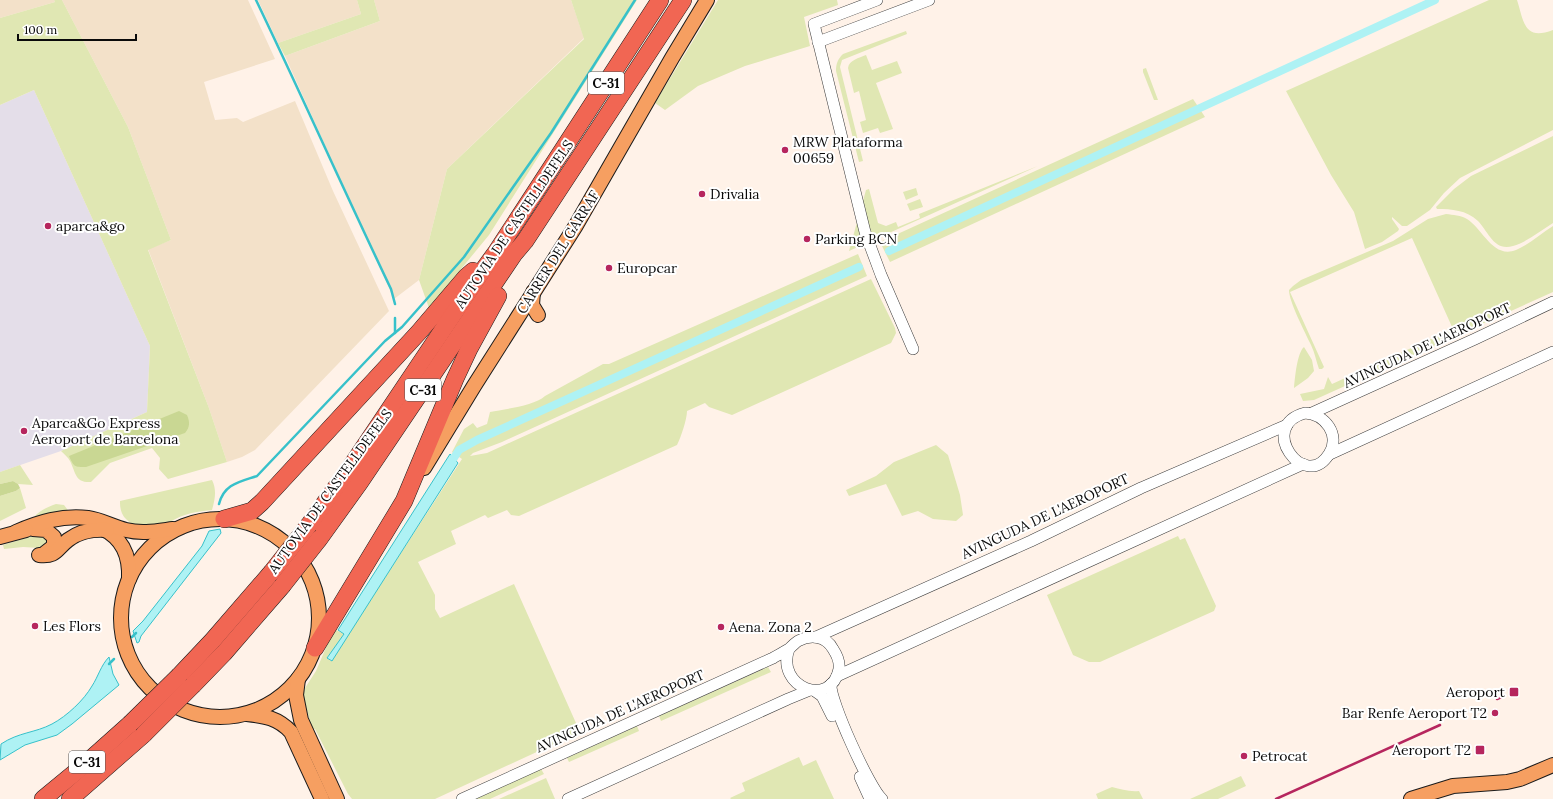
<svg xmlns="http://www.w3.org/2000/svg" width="1553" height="799" font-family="Lora,serif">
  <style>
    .industrial { fill: #e4dee9 }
    .farmland { fill: #f3e1c9 }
    .green { fill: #e0e7b3 }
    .forest { fill: #c9d793 }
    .water { fill: #aef2f4; stroke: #37c1ca }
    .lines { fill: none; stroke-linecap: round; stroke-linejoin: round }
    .stream { stroke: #37c1ca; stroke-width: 2.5 }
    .canal { stroke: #aef2f4; stroke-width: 8 }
    .minor-casing { stroke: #3d3d3d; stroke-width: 12 }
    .major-casing { stroke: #1b1b1b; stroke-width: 16 }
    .highway-casing { stroke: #1b1b1b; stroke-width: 18 }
    .minor { stroke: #fff; stroke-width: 11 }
    .major { stroke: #f69f61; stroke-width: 14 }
    .highway { stroke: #f16653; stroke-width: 17 }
    .rail { stroke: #b6265e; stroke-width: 2.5 }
    .highway-bridge-casing { stroke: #1b1b1b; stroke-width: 18; stroke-linecap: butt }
    .highway-bridge { stroke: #f16653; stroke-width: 17 }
    .poi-dot { fill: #b6265e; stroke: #fff; stroke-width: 1.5 }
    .labels { text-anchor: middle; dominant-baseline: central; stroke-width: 4; stroke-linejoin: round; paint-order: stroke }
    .shield { fill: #fff; stroke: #545454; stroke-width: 1 }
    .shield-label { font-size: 13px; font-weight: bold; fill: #0a0a0a }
    .poi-label { font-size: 14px; fill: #0a0a0a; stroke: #fff; text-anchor: start }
    .street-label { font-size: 14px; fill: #0a0a0a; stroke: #fff }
  </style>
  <rect width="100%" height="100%" fill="#fff2e8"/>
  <path class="industrial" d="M34,90L150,346L147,412L61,451L0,472V105Z"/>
  <g class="farmland">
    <path d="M0,0H54L55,2L0,18Z"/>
    <path d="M62,0H248L275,59L204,82L215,120L237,118L243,122L295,101L333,191L389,311L255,450L242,457L227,462L209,408L148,249L171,240L128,127Z"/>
    <path d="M258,0H357L361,14L278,43Z"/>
    <path d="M374,0H571L584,38L447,169L419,280L394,299L285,56L380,21Z"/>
  </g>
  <g class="green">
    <path d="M54,0H62L128,127L171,240L148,250L209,408L227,462L168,479L159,469L160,458L152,448L110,463L91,482C75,483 76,473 70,461C68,457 64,454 61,451L147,412L150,346L34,90L0,105V18L55,2Z"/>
    <path d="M357,0H374L380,21L285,56L278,43L361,14Z"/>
    <path d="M571,0H637L489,235L429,308L419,280L447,169L584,39Z"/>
    <path d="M718,0H837L838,5L804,17L810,46L745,66L698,86L665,110L655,103Z"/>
    <path d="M1489,0H1517C1524,22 1524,41 1553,30V130L1460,178L1444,193L1430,210L1407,226H1402L1392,217V219L1399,229L1398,231L1382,242L1365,249L1354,212L1331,175L1286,91Z"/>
    <path d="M906,31L907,34L842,60L840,67L863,161L859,162L836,71C836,63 838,59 843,54Z"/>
    <path d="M866,55L872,70L897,61L902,73L876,83L893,129L880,133L878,128L863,133L860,122L866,120L859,91L854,93L848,68C849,60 859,58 866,55Z"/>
    <path d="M1146,68L1158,100H1154L1143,72V69Z"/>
    <path d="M1193,99L1205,117L890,262L880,242Z"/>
    <path d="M1553,136V223C1540,231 1527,242 1513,246C1494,252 1488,231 1478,221C1466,210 1452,209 1437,209L1436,207L1454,189L1471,176Z"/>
    <path d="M1038,166L849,251L866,190L869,189L878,223L886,226L896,222L898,227L920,218L919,214Z"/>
    <path d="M916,188L918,195L906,200L903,192Z"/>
    <path d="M920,199L923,207L910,211L907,204Z"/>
    <path d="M1446,214C1453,215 1461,215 1467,219C1483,229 1493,259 1516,250C1529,245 1541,233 1553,226V292L1314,400L1303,401L1300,394L1324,389L1328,377L1332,384L1453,329L1412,238L1290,292L1324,367L1322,369H1319C1316,361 1315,353 1311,345C1305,332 1289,302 1289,290L1293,286L1301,280L1393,241L1428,219Z"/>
    <path d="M858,254L867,276L502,442L473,453L470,456L487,453L871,279L895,328L896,333L891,343L732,415L709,407L705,403L687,411C687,419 681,437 677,445L519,516L511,515L507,510L488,518L485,515L451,531L456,544L418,562L435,595V609L440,618L514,584L580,732L435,799H352L348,794L315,729H312L303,695L305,688L316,671L334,629L344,634L327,658L331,661L462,459L452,452L464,429L473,423L477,428L487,424L490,412C505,409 534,406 545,396L603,364H609Z"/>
    <path d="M1304,347L1312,360L1314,371L1308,378L1294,388C1295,378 1297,353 1304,347Z"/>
    <path d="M936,445L948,455L960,495L963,515L956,521L933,519L918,511L902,516L886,484L849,496L846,490L876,476L894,462Z"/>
    <path d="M20,465L33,485L18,484L13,481L0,484V472Z"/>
    <path d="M212,480C217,490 215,499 212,510C203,511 194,512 185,515C178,517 172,521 165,524C145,530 119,527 120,501Z"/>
    <path d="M20,488L26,508L0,521V496L16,491Z"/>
    <path d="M56,504L64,505L70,513L33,518C39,511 47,507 56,504Z"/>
    <path d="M39,534L51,539L40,548L23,547L4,549L3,545Z"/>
    <path d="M1178,536L1180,540L1185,538L1216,606L1214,611L1100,662H1089L1073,655L1047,595Z"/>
    <path d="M768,667L771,672L661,721L659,716Z"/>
    <path d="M637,726L639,731L569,762L567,758Z"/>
    <path d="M799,757L803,766L816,760L834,799H731L730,798L745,791L742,783Z"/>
    <path d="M541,769L544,774L490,799H476Z"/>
    <path d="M1241,776L1246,786L1218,799H1190Z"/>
    <path d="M546,778L555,799H499Z"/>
    <path d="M1112,787C1121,789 1129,792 1139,791L1143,799H1098L1096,794Z"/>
  </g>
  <g class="forest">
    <path d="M179,411L187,415C190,422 190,427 185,433L86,467C74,467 74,467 69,456Z"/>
    <path d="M13,481L18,484L20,488L16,491L0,496V484Z"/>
  </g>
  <g class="water">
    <path d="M450,454L458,463L332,661L327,658L344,634L338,630Z"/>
    <path d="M220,529L221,533L141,636L139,642L137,643L133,631L143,621L202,546L209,531Z"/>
    <path d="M109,657L113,674L119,685L72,724L57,735L25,745L0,760L1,744C19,732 35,733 52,724C67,716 84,700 92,686C98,677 101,665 109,657Z"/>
  </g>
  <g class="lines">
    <g class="stream">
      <path d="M256,0C302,96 345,193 391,289L395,304"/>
      <path d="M395,333V318"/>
      <path d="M219,504C224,484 239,482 257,476L385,341L402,327L464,257L551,133L635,0"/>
      <path d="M132,637L136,633"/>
      <path d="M109,664L114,659"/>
    </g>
    <g class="canal">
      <path d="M889,251L1435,0"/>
      <path d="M448,467L459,450L477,440L859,267"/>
    </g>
    <g class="minor-casing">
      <g id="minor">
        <path d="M877,0L814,24L865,232L881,275L913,349"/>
        <path d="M818,42L929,0"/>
        <path d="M1305,413C1325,414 1341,435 1329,454C1305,493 1256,426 1305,413Z"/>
        <path d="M1312,413L1475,339L1553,302"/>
        <path d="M1330,454L1553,352"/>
        <path d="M816,637L1031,541L1141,488L1287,425"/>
        <path d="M837,676L1303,464"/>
        <path d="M831,684C829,699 870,789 882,799"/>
        <path d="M815,691L822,696L832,716"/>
        <path d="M860,777L870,799"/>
        <path d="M462,799L773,658C778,655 784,652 789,649C792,646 795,643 798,641C811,634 826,636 833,649C837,655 840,662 839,669C831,709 775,687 789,649"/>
        <path d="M568,799L788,699L810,690"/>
      </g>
    </g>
    <g class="major-casing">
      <g id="major">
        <path d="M533,292L532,305L538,315"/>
        <path d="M424,468L474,386L575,227L672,58L707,0"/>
        <circle cx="220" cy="618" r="99"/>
        <path d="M101,528C123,538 130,556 129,579"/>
        <path d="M33,529L46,530L54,537V546L45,553"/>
        <path d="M16,532C39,522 62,515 88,518C102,520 113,527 126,530C142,534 157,531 173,529"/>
        <path d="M0,537L26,530"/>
        <path d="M39,555C57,557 56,549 68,540C80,531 92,529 107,530"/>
        <path d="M298,679L296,695L301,720L337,799"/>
        <path d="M247,714C265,716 278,718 291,732L322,799"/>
        <path d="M1411,799L1453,786L1507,782L1520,779L1553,765"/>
      </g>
    </g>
    <g class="highway-casing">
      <g id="highway">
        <path d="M224,519L252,511L262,502L419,332L466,277L473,271"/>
        <path d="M309,525L348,471L481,273L497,251L660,0"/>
        <path d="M319,539L360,482L514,254L525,241L683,0"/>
        <path d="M315,648L404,501L455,379L469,349L498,296"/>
        <path d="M179,676L213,640L271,573"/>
        <path d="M193,685L224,653L282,586"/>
        <path d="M43,799L83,766L130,724"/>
        <path d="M70,799L144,734"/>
      </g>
    </g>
    <use href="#minor" class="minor"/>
    <use href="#major" class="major"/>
    <use href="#highway" class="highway"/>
    <g class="rail">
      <path d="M1497,699L1504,696"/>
      <path d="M1276,799L1440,725"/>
    </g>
    <g class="highway-bridge-casing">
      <g id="highway-bridge">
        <path d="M271,573L309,525"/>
        <path d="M282,586L319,539"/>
        <path d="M130,724L179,676"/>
        <path d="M144,734L193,685"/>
      </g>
    </g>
    <use href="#highway-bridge" class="highway-bridge"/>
  </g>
  <g class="poi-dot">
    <circle cx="785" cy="150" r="4"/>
    <circle cx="702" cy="194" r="4"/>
    <circle cx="48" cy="226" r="4"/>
    <circle cx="807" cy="239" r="4"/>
    <circle cx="609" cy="268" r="4"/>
    <circle cx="24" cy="431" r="4"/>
    <circle cx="35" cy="626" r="4"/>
    <circle cx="721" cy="627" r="4"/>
    <rect x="1509" y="687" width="10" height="10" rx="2"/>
    <circle cx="1495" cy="713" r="4"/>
    <rect x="1475" y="745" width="10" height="10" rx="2"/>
    <circle cx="1244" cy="756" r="4"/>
  </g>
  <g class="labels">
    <g class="shield">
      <rect x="588" y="72" width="36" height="22" rx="3"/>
      <rect x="405" y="379" width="36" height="22" rx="3"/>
      <rect x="69" y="751" width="36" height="22" rx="3"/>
    </g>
    <g class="shield-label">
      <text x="606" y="83">C-31</text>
      <text x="423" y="390">C-31</text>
      <text x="87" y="762">C-31</text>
    </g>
    <g class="poi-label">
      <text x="793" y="142">MRW Plataforma<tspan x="793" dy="16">00659</tspan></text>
      <text x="710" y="194">Drivalia</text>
      <text x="56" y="226">aparca&amp;go</text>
      <text x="815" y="239">Parking BCN</text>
      <text x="617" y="268">Europcar</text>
      <text x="32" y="423">Aparca&amp;Go Express<tspan x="32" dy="16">Aeroport de Barcelona</tspan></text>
      <text x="43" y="626">Les Flors</text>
      <text x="729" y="627">Aena. Zona 2</text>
      <text x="1505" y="692" text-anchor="end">Aeroport</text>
      <text x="1487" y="713" text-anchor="end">Bar Renfe Aeroport T2</text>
      <text x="1471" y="750" text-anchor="end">Aeroport T2</text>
      <text x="1252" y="756">Petrocat</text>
    </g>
    <g class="street-label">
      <text transform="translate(514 224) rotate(-56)">AUTOVIA DE CASTELLDEFELS</text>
      <text transform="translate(558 252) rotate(-58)">CARRER DEL GARRAF</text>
      <text transform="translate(1427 345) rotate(-25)">AVINGUDA DE L'AEROPORT</text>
      <text transform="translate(330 491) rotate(-54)">AUTOVIA DE CASTELLDEFELS</text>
      <text transform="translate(1045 516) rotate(-25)">AVINGUDA DE L'AEROPORT</text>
      <text transform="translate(620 711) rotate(-24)">AVINGUDA DE L'AEROPORT</text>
    </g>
  </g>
  <path d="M18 34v6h118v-6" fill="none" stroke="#0a0a0a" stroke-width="2"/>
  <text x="24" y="34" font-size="12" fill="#0a0a0a" stroke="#ffffff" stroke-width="3" paint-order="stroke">100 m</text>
</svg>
